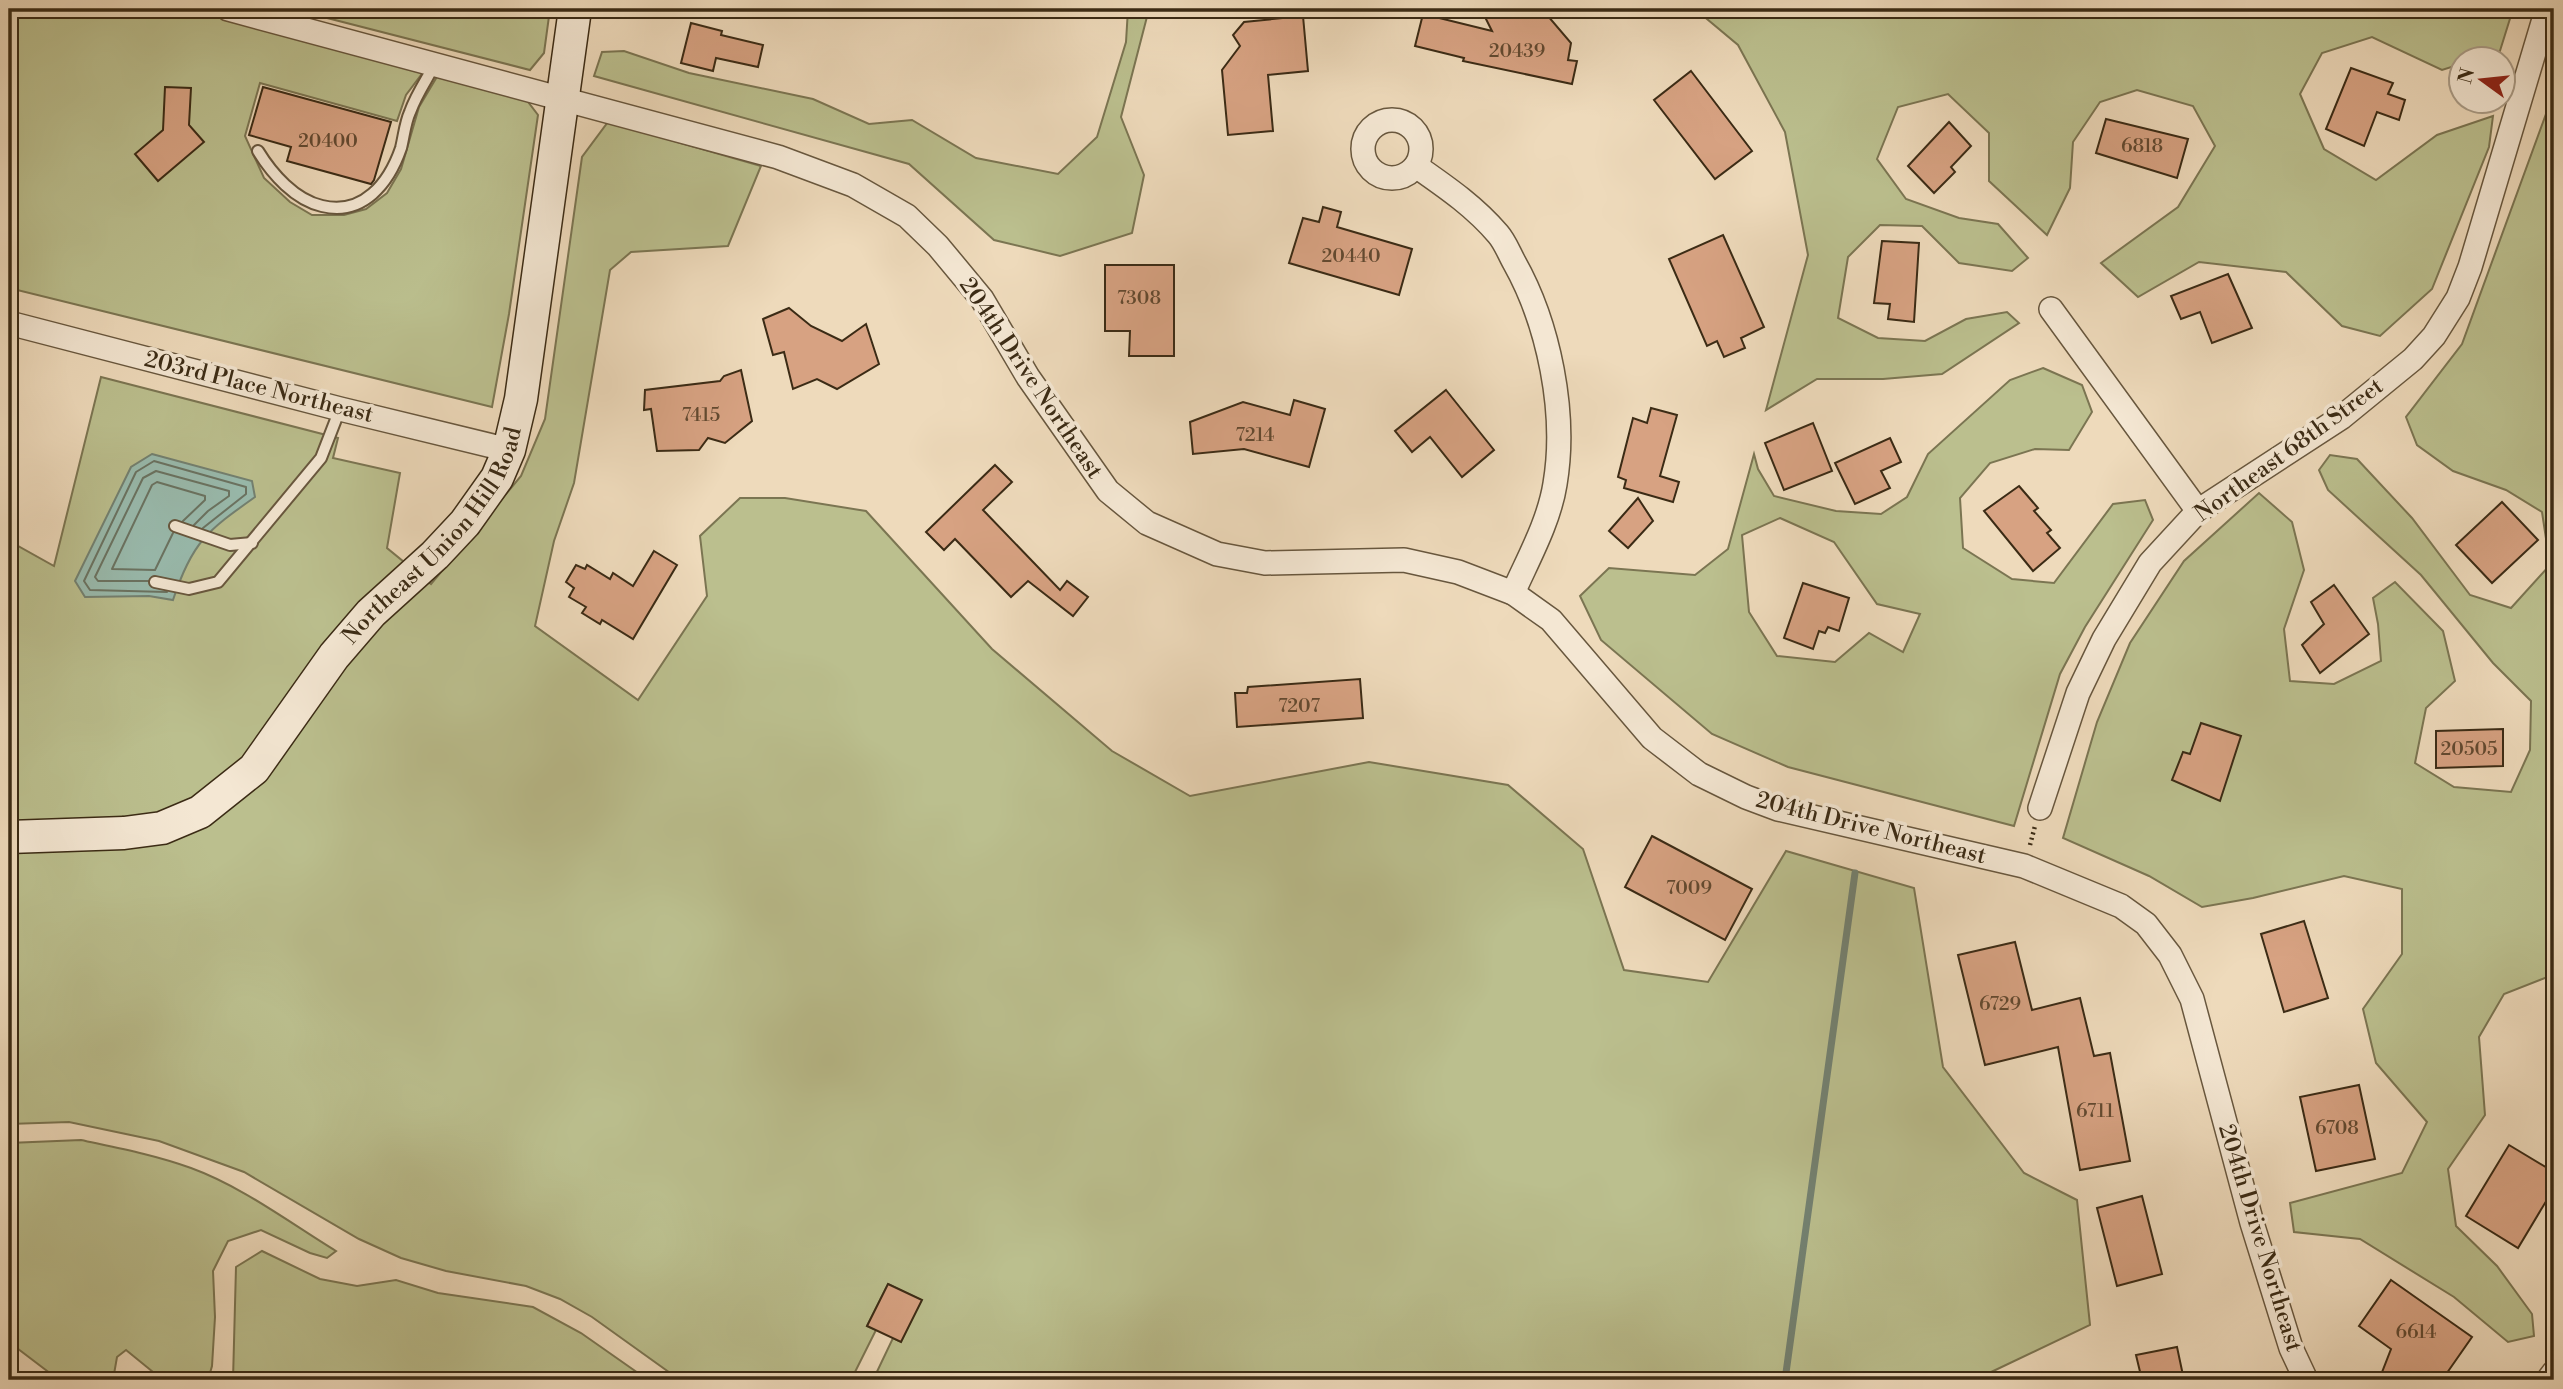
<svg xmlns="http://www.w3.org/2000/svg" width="2563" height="1389" font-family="'Libre Bodoni',serif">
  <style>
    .green { fill: #bbbf8e; stroke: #7b7552; stroke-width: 2; fill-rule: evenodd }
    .water { fill: #99bbae; stroke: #738171; stroke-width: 2 }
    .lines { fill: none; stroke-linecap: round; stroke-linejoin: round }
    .shore { stroke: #6a7362; stroke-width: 2 }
    .stream { stroke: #738171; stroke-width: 7 }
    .building { fill: #d7a282; stroke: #3b2b15; stroke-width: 2 }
    .lane-casing { stroke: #68573e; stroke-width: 14 }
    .street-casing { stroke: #68573e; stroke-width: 26 }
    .secondary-casing { stroke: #3b2b15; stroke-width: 35 }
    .path { stroke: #3b2b15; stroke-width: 4.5; stroke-dasharray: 2 3.5; stroke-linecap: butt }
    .lane { stroke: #f4e7d3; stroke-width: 10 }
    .street { stroke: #f4e7d3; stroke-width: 23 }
    .secondary { stroke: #f4e7d3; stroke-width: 32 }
    .labels { text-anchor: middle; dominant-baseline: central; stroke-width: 7; stroke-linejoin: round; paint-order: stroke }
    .number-label { font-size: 19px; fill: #624930 }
    .street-label { font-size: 23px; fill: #3b2b15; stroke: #f4e7d3 }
  </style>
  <rect width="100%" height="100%" fill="#eedabb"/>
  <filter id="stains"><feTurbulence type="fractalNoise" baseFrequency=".00286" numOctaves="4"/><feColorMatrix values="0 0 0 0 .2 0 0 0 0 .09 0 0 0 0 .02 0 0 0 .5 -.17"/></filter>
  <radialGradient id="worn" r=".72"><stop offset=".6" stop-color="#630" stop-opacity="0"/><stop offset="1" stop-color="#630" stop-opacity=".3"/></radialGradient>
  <g class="green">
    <path d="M9,9H191L424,71L406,95L397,121L260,83L245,136L264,178L290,202L312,215H344L366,209L387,193L401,169L419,107L438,75L525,98L538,115L509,314L492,407L9,288Z"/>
    <path d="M292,9H550L544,53L530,70Z"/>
    <path d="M1128,9H1149L1121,117L1144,175L1132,233L1060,256L994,240L909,164L594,76L602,52L624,51L689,73L813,99L869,124L912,120L976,158L1058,174L1097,137L1126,42Z"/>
    <path d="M1695,9H2513L2499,54L2479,59L2462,60L2461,64L2442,70L2372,37L2322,53L2300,94L2324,149L2376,180L2437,135L2493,116L2489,147L2432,289L2380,336L2342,326L2286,272L2199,262L2138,297L2101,263L2178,207L2215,146L2193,106L2137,90L2100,102L2073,142L2070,188L2047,235L1989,181V133L1948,94L1898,107L1877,159L1906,199L1959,218L1998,224L2028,258L2012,271L1959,263L1922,226L1880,225L1848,257L1838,318L1878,338L1925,341L1966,319L2007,312L2019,323L1942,374L1883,379H1817L1766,410L1808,255L1785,132L1738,45Z"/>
    <path d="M2554,92V978L2550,976L2504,994L2479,1037L2485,1115L2448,1169L2456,1226L2497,1266L2532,1314L2534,1336L2508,1342L2454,1297L2360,1239L2294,1232L2290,1203L2402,1173L2427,1122L2376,1063L2363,1009L2402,954V889L2344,876L2253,898L2202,907L2149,876L2063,838L2097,722L2130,643L2184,561L2259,493L2292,522L2304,570L2284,629L2290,681L2334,684L2381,661L2378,624L2373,598L2395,582L2443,631L2455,681L2426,708L2415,763L2454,787L2511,792L2530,750L2531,701L2493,663L2421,575L2328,490L2319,470L2330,455L2357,459L2412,518L2470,595L2511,608L2550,565L2542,512L2506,490L2453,471L2417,445L2406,417L2462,344Z"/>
    <path d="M608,122L761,166L728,246L631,252L610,270L574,483L554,541L535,626L638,700L707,596L700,536L740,498H785L866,511L992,649L1112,751L1190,796L1369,762L1508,785L1583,849L1624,970L1708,982L1786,851L1914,888L1943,1067L2024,1173L2077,1200L2090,1325L1987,1374V1380H873L893,1338L901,1342L921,1300L888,1284L867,1326L876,1330L851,1380H680L592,1317L560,1299L526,1286L446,1271L401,1258L359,1239L244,1172L159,1141L69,1122L9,1124V541L54,566L101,377L338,438L333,458L400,473L387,548L431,584L521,476L545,419L582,157Z"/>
    <path d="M2043,368L2082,385L2092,412L2069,450L2035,449L1990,463L1960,498L1963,548L2012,579L2054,583L2113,504L2145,500L2153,520L2085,627L2060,674L2014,826L1788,767L1712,734L1601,640L1580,596L1609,568L1695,575L1728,549L1754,454L1758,469L1774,496L1836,511L1881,514L1907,497L1928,454L2010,380ZM1780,518L1834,542L1877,604L1920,614L1903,652L1869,633L1835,662L1777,656L1749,612L1742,535Z"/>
    <path d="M81,1140C118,1148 155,1155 191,1168C243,1187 290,1223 336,1251L327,1258L310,1253L261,1230L228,1241L213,1271L215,1317L212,1366L208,1380H154L153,1372L126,1350L117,1357L113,1380H59L9,1342V1143Z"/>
    <path d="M262,1251L320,1279L357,1286L396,1280L438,1293L533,1307L581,1333L648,1380H233L236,1267Z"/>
  </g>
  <path class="water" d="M152,454L252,481L255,497C207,531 192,542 173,600L149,596L85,597L75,581L131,467Z"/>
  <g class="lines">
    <g class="shore">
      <path d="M173,533L155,570L112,569L152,485L157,482L205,496V500L183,521"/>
      <path d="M148,581H98L95,577L143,478L156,471L229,491V496L208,511L194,525"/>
      <path d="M167,592L90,590L84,581L136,472L154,461L246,487V494L203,528"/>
    </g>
    <path class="stream" d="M1785,1380L1855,873"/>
  </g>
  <g class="building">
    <path d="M1481,9H1542L1571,43L1568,60L1577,61L1572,84L1463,61L1464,58L1415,46L1423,14L1492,31Z"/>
    <path d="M1303,16L1308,71L1268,75L1273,131L1228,135L1222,70L1240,46L1233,35L1244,22Z"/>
    <path d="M691,23L722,31L721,35L763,45L758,67L716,58L713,71L681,63Z"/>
    <path d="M2351,68L2393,83L2388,94L2405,100L2399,120L2377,112L2364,146L2326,129Z"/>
    <path d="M1691,71L1752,151L1715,179L1654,100Z"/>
    <path d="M165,87L191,88L189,125L204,142L158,181L135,154L163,130Z"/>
    <path d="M263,87L391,122L374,180L371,184L287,161L291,147L249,135Z"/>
    <path d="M2106,119L2188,139L2177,178L2096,153Z"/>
    <path d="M1949,122L1971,146L1951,167L1955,172L1934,193L1908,166Z"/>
    <path d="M1323,207L1341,212L1337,227L1412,249L1399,295L1289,263L1303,218L1319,222Z"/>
    <path d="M1723,235L1764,327L1741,338L1745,348L1724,357L1717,341L1707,346L1669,259Z"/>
    <path d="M1882,241L1919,243L1914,322L1888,319L1890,304L1874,303Z"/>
    <path d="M1105,265H1174V356H1129L1130,331H1105Z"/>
    <path d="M2228,274L2252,328L2212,343L2200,312L2181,319L2171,296Z"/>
    <path d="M789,308L811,326L842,341L866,324L879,364L837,389L817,379L793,389L784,352L773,355L763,319Z"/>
    <path d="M741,370L752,421L725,443L708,438L699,450L657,451L651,409L644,410L645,390L720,381L724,376Z"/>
    <path d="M1446,390L1494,450L1462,477L1430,437L1412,452L1395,431Z"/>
    <path d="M1294,400L1325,409L1309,467L1244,449L1193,454L1190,422L1243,402L1290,415Z"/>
    <path d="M1651,408L1677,415L1660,476L1679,482L1673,502L1624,488L1626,480L1618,477L1633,418L1647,423Z"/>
    <path d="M1813,423L1832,471L1784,490L1765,443Z"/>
    <path d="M1890,438L1901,462L1881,471L1890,488L1855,504L1835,463Z"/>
    <path d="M995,465L1012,482L983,510L1060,590L1067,581L1088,597L1073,616L1028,581L1011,597L955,539L944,550L926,532Z"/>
    <path d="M2019,486L2038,508L2034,511L2051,530L2047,533L2060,548L2033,571L1984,511Z"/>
    <path d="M1638,498L1653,521L1628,548L1609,531Z"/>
    <path d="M2502,502L2538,540L2492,583L2456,545Z"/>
    <path d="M654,551L677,565L633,639L602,620L600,624L582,613L586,607L569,597L574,588L566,582L576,565L585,569L587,565L610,579L613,573L633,586Z"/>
    <path d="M1803,583L1849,598L1839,631L1828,627L1825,633L1819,631L1813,649L1784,638Z"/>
    <path d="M2334,585L2369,634L2320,673L2302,645L2324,624L2311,602Z"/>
    <path d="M1360,679L1363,718L1237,727L1235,693H1247L1248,687Z"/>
    <path d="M2201,723L2241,736L2220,801L2172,780L2183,752L2190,754Z"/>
    <path d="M2503,729V766L2436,768V731Z"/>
    <path d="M1652,836L1752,889L1725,940L1625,887Z"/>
    <path d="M2304,921L2328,998L2284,1012L2261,934Z"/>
    <path d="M2015,942L2032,1010L2080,998L2094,1056L2110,1053L2130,1161L2080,1170L2058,1047L1985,1065L1958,955Z"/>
    <path d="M2359,1085L2375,1159L2316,1171L2300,1097Z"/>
    <path d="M2509,1145L2554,1172V1188L2518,1248L2466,1216Z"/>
    <path d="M2142,1196L2162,1274L2117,1286L2097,1208Z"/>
    <path d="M2391,1280L2472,1337L2442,1380H2379L2391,1349L2359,1326Z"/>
    <path d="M888,1284L922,1300L901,1342L867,1326Z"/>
    <path d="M2177,1347L2184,1380H2142L2136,1355Z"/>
  </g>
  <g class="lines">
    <g class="lane-casing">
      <g id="lane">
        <path d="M258,151C272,174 295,200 322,206C363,216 389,183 401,148C404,136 405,123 410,112C416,95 427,79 435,64"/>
        <path d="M175,526L230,545L252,543"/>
        <path d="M155,582L189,589L218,582L321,458L340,409"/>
      </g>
    </g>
    <g class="street-casing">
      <g id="street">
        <path d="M228,9L778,157L853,185L907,216L938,246L982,299L1028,377L1108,491L1147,523L1217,554L1265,563L1404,560L1458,572L1513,593L1551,620L1652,738L1699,774L1746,797L1778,809L2024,866L2121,906L2146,924L2170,955L2192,999L2252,1223L2291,1348L2306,1380"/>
        <circle cx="1392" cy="149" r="29"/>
        <path d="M1416,166C1446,187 1474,206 1498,234C1505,242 1509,253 1514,262C1549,324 1567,413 1555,484C1549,522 1528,559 1513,593"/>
        <path d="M2051,309L2198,511"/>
        <path d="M9,323L340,409L509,450"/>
        <path d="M2040,808L2078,693L2104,639L2150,563L2198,511L2342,417L2413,359L2434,336L2458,298L2470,267L2547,9"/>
        <path d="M2548,1380L2554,1372"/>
      </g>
    </g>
    <g class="secondary-casing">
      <g id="secondary">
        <path id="s1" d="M9,837L124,833L162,828L200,812L254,769L334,656L371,613L435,555L465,523L497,478L509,450L521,399L575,9"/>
      </g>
    </g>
    <path class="path" d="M2030,845L2035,826"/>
    <use href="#lane" class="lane"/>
    <use href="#street" class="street"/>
    <use href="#secondary" class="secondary"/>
  </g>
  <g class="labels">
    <g class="number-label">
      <text x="1517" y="51">20439</text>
      <text x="328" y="141">20400</text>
      <text x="2142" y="146">6818</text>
      <text x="1351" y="256">20440</text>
      <text x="1139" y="298">7308</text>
      <text x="701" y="415">7415</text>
      <text x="1255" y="435">7214</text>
      <text x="1299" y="706">7207</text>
      <text x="2469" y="749">20505</text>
      <text x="1689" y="888">7009</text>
      <text x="2000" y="1004">6729</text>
      <text x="2095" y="1111">6711</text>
      <text x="2337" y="1128">6708</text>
      <text x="2416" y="1332">6614</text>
    </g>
    <g class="street-label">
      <text transform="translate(1031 378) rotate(56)">204th Drive Northeast</text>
      <text transform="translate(259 387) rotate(14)">203rd Place Northeast</text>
      <text transform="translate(2289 450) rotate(-36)">Northeast 68th Street</text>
      <text stroke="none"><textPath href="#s1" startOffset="560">Northeast Union Hill Road</textPath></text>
      <text transform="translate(1871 828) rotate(14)">204th Drive Northeast</text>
      <text transform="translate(2260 1238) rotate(73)">204th Drive Northeast</text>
    </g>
  </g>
  <rect width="2563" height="1389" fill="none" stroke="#eedabb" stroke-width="35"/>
  <rect x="10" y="10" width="2542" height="1368" fill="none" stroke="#3b2b15" stroke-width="3.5"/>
  <rect x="18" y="18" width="2528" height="1354" fill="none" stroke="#3b2b15" stroke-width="2"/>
  <g transform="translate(2482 80) rotate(285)"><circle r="33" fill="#f4e7d3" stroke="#aa9c87" stroke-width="2"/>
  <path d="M0-5L12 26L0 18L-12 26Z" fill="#8f2418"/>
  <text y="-10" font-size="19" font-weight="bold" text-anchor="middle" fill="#3b2b15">N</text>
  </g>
  <rect width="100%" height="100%" filter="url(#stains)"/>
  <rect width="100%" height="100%" fill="url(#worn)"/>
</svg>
